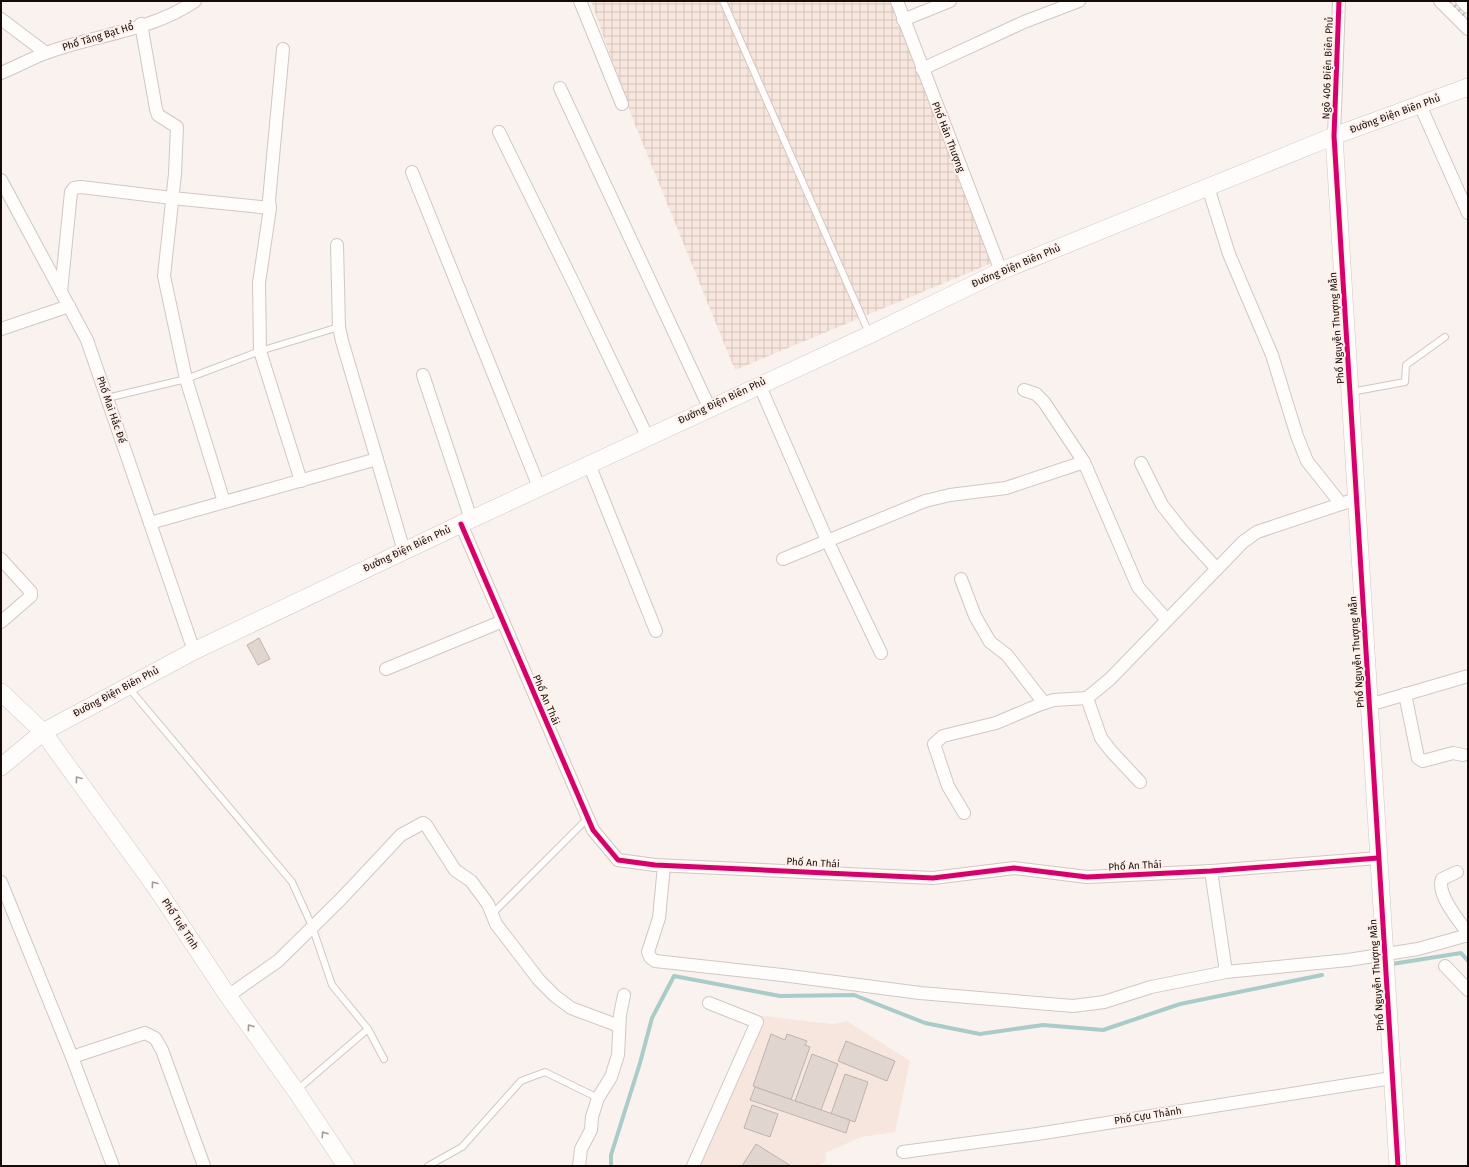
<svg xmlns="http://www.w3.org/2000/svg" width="1469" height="1167" font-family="'Fira Sans',sans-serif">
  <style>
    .built { fill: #f7e6de }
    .industrial { fill: url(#industrial-grid) }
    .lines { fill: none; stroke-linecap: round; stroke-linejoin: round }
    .stream { stroke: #a9ccc8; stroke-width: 4 }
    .building { fill: #e1d5d0; stroke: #bdb3af }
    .lane-casing { stroke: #d1c7c3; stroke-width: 8 }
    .street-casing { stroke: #d1c7c3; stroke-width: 14 }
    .secondary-casing { stroke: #d1c7c3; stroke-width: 18 }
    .lane { stroke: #fefdfc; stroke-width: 6 }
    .street { stroke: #fefdfc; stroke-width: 12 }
    .secondary { stroke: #fefdfc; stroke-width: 17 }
    .rail { stroke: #bebbb9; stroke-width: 3; stroke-dasharray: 2 4; stroke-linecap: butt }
    .cycleway-casing { stroke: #fef0ea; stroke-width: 8 }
    .cycleway { stroke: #d6006c; stroke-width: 5 }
    .oneway { stroke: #a29c9a }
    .labels { text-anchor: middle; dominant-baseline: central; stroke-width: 4; stroke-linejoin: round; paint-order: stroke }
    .street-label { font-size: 10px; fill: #170b07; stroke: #fef0ea }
  </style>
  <defs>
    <pattern id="industrial-grid" width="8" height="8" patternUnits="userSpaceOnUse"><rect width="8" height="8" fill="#f7e6de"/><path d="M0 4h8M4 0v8" fill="none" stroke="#d3c4bd"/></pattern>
  </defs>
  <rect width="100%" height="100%" fill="#faf2ee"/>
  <path class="built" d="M762,1016L833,1024L847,1021L910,1061L895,1132L861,1137L825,1153L826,1161L818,1166H701Z"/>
  <path class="industrial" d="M591,1H891L992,263L735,370L632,117Z"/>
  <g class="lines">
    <g class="stream">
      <path d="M1392,964L1461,953L1468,961"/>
      <path d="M611,1166V1155L640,1063L652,1018L674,976L780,996L854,995L925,1023L980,1034L1043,1025L1103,1030L1180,1004L1322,975"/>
    </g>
  </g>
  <g class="building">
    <path d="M259,638L270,659L258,665L247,645Z"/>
    <path d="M771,1034L785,1040L787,1034L807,1041L805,1045L810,1047L791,1100L753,1086Z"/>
    <path d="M846,1041L895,1061L887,1081L838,1061Z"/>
    <path d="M812,1054L838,1064L821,1110L795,1101Z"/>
    <path d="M845,1074L868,1082L855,1122L831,1114Z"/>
    <path d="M755,1087L850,1120L846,1133L750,1100Z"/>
    <path d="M752,1105L778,1114L770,1137L744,1128Z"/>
    <path d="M756,1144L791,1166H742Z"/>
  </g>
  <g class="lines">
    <g class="lane-casing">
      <g id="lane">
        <path d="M723,1L869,333"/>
        <path d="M1351,392L1405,382L1406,365L1445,337"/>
        <path d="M107,398L186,379L260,351L339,327"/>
        <path d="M128,687L292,882L312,926L332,985L368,1029L384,1059"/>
        <path d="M493,913L588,818"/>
        <path d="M297,1090L368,1029"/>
        <path d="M428,1166L462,1147L521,1081L545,1072L598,1098"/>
      </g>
    </g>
    <g class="street-casing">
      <g id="street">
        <path d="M580,1L622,104"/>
        <path d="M897,1L1001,271"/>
        <path d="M1440,1L1468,29"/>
        <path d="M1462,1L1468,7"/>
        <path d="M1,19L46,53"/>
        <path d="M903,20L950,1"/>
        <path d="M141,24L156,109L158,115L177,127L175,174L164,276L186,379L224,502"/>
        <path d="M283,49L269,200L270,208L259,283L260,351L301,481"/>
        <path d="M922,69L1024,22L1079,1"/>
        <path d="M1,73C16,67 30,59 46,53C94,35 152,31 195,1"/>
        <path d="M560,88L709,407"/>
        <path d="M1420,105L1468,213"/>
        <path d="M499,132L574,284L647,436"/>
        <path d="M1334,136L1339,1"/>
        <path d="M412,172L539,487"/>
        <path d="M1,180L87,340L194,651"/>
        <path d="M1208,187L1229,254L1272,355L1297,436L1307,461L1341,504"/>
        <path d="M337,245L339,327L342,341L404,551"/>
        <path d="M61,292L71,192L74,188L81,187L172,198L270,208"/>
        <path d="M1,329L69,306"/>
        <path d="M423,375L471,519"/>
        <path d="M759,384L827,540L881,653"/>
        <path d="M1024,390L1036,394L1044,402L1084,462L1138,587L1167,620"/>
        <path d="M1141,463L1162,505L1185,534L1217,569"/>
        <path d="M589,464L656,631"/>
        <path d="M150,523L377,459"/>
        <path d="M461,524L593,830L618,860L655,865L933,878L1014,868L1087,877L1211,871L1378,858"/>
        <path d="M1,559L31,592V596L1,622"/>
        <path d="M783,559L925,501L950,495L1006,488L1084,462"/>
        <path d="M961,579L975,616L990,642L1007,655L1044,703"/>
        <path d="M386,669L503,621"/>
        <path d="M1405,694L1418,758L1423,761L1453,753L1463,755"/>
        <path d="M1087,698L1101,738L1111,751L1140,782"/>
        <path d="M1369,705L1468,676"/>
        <path d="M964,813L948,786L934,744L943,736L996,723L1041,704L1054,700L1087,698L1110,679L1243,542L1257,532L1356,499"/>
        <path d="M664,866L659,918L648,952L650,957L655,961L782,975L920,993L1073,1006L1104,1002L1151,987L1226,972L1348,960L1418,949L1468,935"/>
        <path d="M1211,871L1226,972"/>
        <path d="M1457,872L1442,879C1436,894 1459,921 1468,933"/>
        <path d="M1,882L72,1057L113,1166"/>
        <path d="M1445,966L1468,990"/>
        <path d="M228,996L278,961L341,899L401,835L423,823L426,825L455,870L471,881L488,904L496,924L539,980L555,996L571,1008L619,1026"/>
        <path d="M72,1057L145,1033L155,1038L162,1050L204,1166"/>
        <path d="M903,1152L1037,1134L1392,1078"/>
        <path d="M579,1166L581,1149L591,1130L592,1117L598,1098L611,1077L618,1055L620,1015L624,995"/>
        <path d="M693,1166L757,1022L709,1003"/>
      </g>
    </g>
    <g class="secondary-casing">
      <g id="secondary">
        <path d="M1334,136L1398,1166"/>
        <path d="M1,692L43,732L157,889L228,996L296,1091L346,1166"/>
        <path d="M1,767L43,732L194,651L461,524L869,335L1001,271L1334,136L1468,87"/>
      </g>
    </g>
    <use href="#lane" class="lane"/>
    <use href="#street" class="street"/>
    <use href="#secondary" class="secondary"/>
    <path class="rail" d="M1450,1L1468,19"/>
    <g class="cycleway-casing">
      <g id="cycleway">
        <path d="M1339,1L1334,136L1398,1166"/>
        <path d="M461,524L593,830L618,860L655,865L933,878L1014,868L1087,877L1211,871L1378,858"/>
      </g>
    </g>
    <use href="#cycleway" class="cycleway"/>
  </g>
  <defs><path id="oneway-chevron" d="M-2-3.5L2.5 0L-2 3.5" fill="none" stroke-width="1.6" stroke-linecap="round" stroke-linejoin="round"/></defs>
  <g class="oneway">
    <use href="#oneway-chevron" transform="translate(78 779) rotate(-126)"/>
    <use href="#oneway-chevron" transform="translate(154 884) rotate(-126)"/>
    <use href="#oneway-chevron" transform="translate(250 1027) rotate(-126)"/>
    <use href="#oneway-chevron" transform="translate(324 1134) rotate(-124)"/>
  </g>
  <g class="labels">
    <g class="street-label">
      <text transform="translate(98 37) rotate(-17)">Phố Tăng Bạt Hổ</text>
      <text transform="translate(1328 68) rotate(-88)">Ngõ 406 Điện Biên Phủ</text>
      <text transform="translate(1395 114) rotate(-20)">Đường Điện Biên Phủ</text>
      <text transform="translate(948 137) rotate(69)">Phố Hàn Thượng</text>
      <text transform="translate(1016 266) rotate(-23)">Đường Điện Biên Phủ</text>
      <text transform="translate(1337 328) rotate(-94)">Phố Nguyễn Thượng Mẫn</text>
      <text transform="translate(722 401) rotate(-25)">Đường Điện Biên Phủ</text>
      <text transform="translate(111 410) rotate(71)">Phố Mai Hắc Đế</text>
      <text transform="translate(407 549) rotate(-25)">Đường Điện Biên Phủ</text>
      <text transform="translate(1357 652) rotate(-94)">Phố Nguyễn Thượng Mẫn</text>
      <text transform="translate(116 692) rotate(-28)">Đường Điện Biên Phủ</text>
      <text transform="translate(546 700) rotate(67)">Phố An Thái</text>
      <text transform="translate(813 863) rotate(3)">Phố An Thái</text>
      <text transform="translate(1135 866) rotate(-3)">Phố An Thái</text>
      <text transform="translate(180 924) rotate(57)">Phố Tuệ Tĩnh</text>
      <text transform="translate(1377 975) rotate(-94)">Phố Nguyễn Thượng Mẫn</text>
      <text transform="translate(1148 1116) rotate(-9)">Phố Cựu Thành</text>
    </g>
  </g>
  <rect width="1469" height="1167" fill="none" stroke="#170b07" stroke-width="4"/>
</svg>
